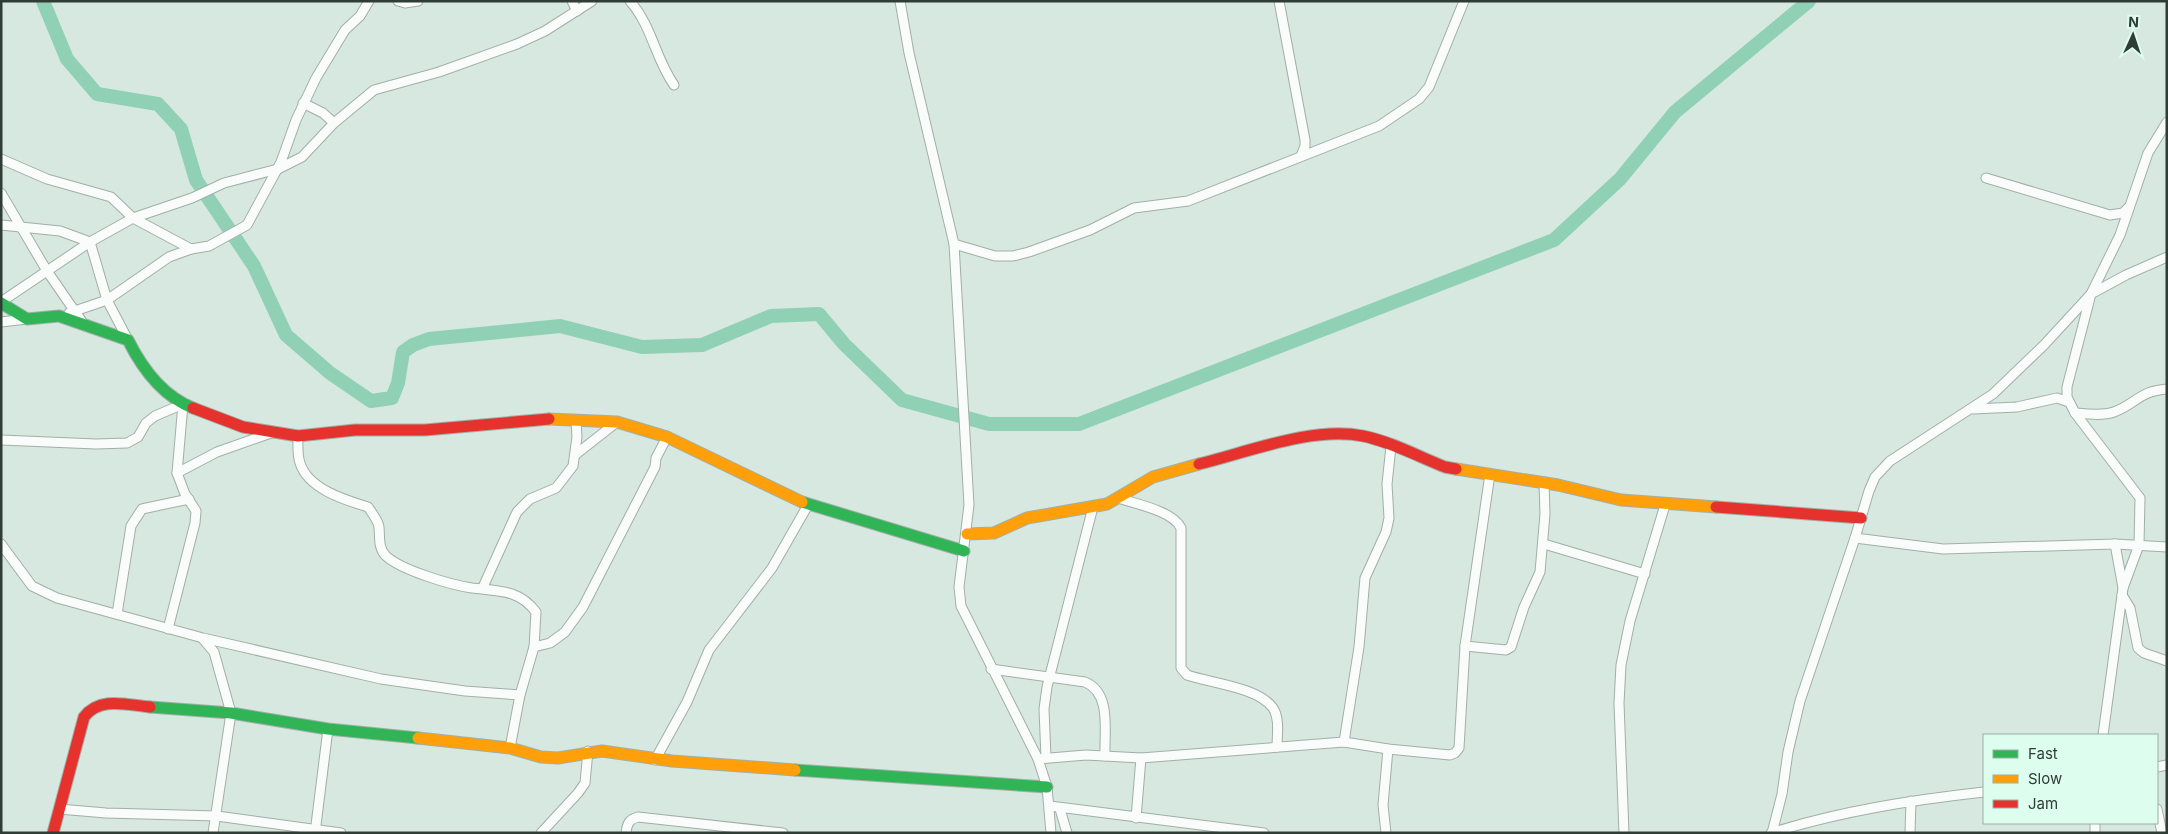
<svg xmlns="http://www.w3.org/2000/svg" width="2168" height="834" font-family="Inter,sans-serif">
  <style>
    .lines { fill: none; stroke-linecap: round; stroke-linejoin: round }
    .river { stroke: #90d1b6; stroke-width: 14 }
    .street-casing { stroke: #a1afa8; stroke-width: 11 }
    .fast-casing { stroke: #a1afa8; stroke-width: 13 }
    .slow-casing { stroke: #a1afa8; stroke-width: 13 }
    .jam-casing { stroke: #a1afa8; stroke-width: 13 }
    .street { stroke: #f9fcfa; stroke-width: 9 }
    .fast { stroke: #30b455; stroke-width: 11 }
    .slow { stroke: #ff9f0a; stroke-width: 11 }
    .jam { stroke: #e5322d; stroke-width: 11 }
  </style>
  <rect width="100%" height="100%" fill="#d7e8e0"/>
  <g class="lines">
    <path class="river" d="M43,1L67,59L97,94L158,104L181,129L196,180L254,266L286,335L330,373L371,401L392,398L398,383L403,352L413,345L429,339L560,326L642,347L702,345L771,316L819,314L844,344L902,400L989,424H1079L1554,240L1620,179L1675,112L1809,1"/>
    <g class="street-casing">
      <g id="street">
        <path d="M398,1L405,3L418,1"/>
        <path d="M572,1L577,11"/>
        <path d="M630,1C652,26 655,58 674,85"/>
        <path d="M900,1L909,53L954,244L969,505L959,587L961,606L1038,759L1047,787L1051,833"/>
        <path d="M1279,1L1305,140V146L1301,156"/>
        <path d="M303,103L323,113L334,123"/>
        <path d="M1,159L47,179L111,197L133,218L191,249L209,246L247,225L281,162L296,120L316,78L345,30L360,16L369,1"/>
        <path d="M1986,178L2110,215L2123,213L2128,208"/>
        <path d="M1,193L47,271L85,326"/>
        <path d="M1,225L60,231L90,242L107,300L128,340"/>
        <path d="M954,244L995,256H1013L1029,252L1090,230L1134,208L1188,201L1379,126L1419,99L1429,87L1464,1"/>
        <path d="M1,302L90,242L133,218L192,198L224,183L278,169L302,157L334,123L374,90L439,72L517,44L545,31L592,1"/>
        <path d="M69,313L107,300L169,257L191,249"/>
        <path d="M1,322L27,319"/>
        <path d="M1973,409L2017,407L2057,398L2069,402"/>
        <path d="M2075,413C2087,414 2103,416 2114,412C2136,404 2139,391 2167,389"/>
        <path d="M298,436C298,444 297,455 300,463C308,489 345,500 368,507C372,513 378,520 379,527C380,537 378,548 386,556C401,570 451,585 472,588C497,591 519,589 536,612L534,647"/>
        <path d="M1,440L96,444L127,443L138,437L146,423L155,416L183,404"/>
        <path d="M575,455L617,422"/>
        <path d="M177,473L217,452L271,433"/>
        <path d="M1118,498C1136,504 1173,511 1181,528V668L1187,675C1210,683 1258,687 1273,708C1280,718 1277,735 1277,747"/>
        <path d="M1855,538L1943,549L2115,544L2167,547"/>
        <path d="M1,544L32,586L57,598L203,638L381,679L465,691L520,695"/>
        <path d="M1544,544L1645,574"/>
        <path d="M483,587L517,512L530,499L556,488L573,466L577,437L576,421"/>
        <path d="M2123,588L2139,545L2140,498L2075,413L2067,397V387L2091,294L2120,235L2148,153L2167,122"/>
        <path d="M2122,595L2130,608L2138,648L2144,653L2167,661"/>
        <path d="M117,614L131,526L142,509L189,499"/>
        <path d="M168,629L195,523L196,511L185,494L177,473L183,404"/>
        <path d="M203,639L214,652L231,713L213,833"/>
        <path d="M1465,646L1506,650L1511,647L1524,607L1540,572L1545,514L1544,482"/>
        <path d="M991,669L1085,682C1112,693 1104,732 1105,756"/>
        <path d="M2103,735L2123,588L2115,544"/>
        <path d="M1344,742L1359,647L1365,578L1386,532L1389,518L1387,484L1391,446"/>
        <path d="M510,748L520,695L534,647L550,643L565,632L583,607L655,467L656,458L667,437"/>
        <path d="M1046,758L1044,709L1047,687L1093,507"/>
        <path d="M1038,759L1086,755L1141,758L1344,742L1388,749L1450,755L1455,753L1459,748L1465,646L1490,474"/>
        <path d="M655,760L687,702L709,650L772,568L808,505"/>
        <path d="M2157,767L2167,765"/>
        <path d="M1050,806L1264,833"/>
        <path d="M59,809L106,813L217,816L341,833"/>
        <path d="M1060,809L1067,833"/>
        <path d="M2157,809L2162,833"/>
        <path d="M1136,818L1141,758"/>
        <path d="M315,833L328,729"/>
        <path d="M541,833L578,793L585,783L588,751"/>
        <path d="M626,833C627,824 629,819 638,817L783,833"/>
        <path d="M1386,833L1383,805L1388,749"/>
        <path d="M1624,833L1619,703L1621,665L1630,621L1665,505"/>
        <path d="M1771,833C1841,811 1912,800 1984,792"/>
        <path d="M1772,833L1782,794L1788,752L1800,701L1855,538L1869,491L1875,477L1890,461L1993,394L2044,345L2091,294L2126,275L2167,257"/>
        <path d="M1910,833L1911,801"/>
        <path d="M2095,833V823"/>
      </g>
    </g>
    <g class="fast-casing">
      <g id="fast">
        <path d="M1,303L27,319L59,316L128,340C142,368 162,396 193,408"/>
        <path d="M802,502L964,551"/>
        <path d="M150,707L231,713L328,729L418,738"/>
        <path d="M795,770L1047,787"/>
      </g>
    </g>
    <g class="slow-casing">
      <g id="slow">
        <path d="M549,419L617,422L667,437L802,502"/>
        <path d="M1456,469L1558,485L1621,500L1716,507"/>
        <path d="M967,534L994,533L1027,518L1107,504L1153,477L1199,464"/>
        <path d="M418,738L510,748L541,757L558,758L602,751L672,761L795,770"/>
      </g>
    </g>
    <g class="jam-casing">
      <g id="jam">
        <path d="M193,408L243,427L298,436L355,430H425L549,419"/>
        <path d="M1199,464C1248,452 1313,426 1363,436C1389,441 1420,457 1445,467L1456,469"/>
        <path d="M1716,507L1861,518"/>
        <path d="M53,833L84,717C100,696 127,705 150,707"/>
      </g>
    </g>
    <use href="#street" class="street"/>
    <use href="#fast" class="fast"/>
    <use href="#slow" class="slow"/>
    <use href="#jam" class="jam"/>
  </g>
  <rect width="2168" height="834" fill="none" stroke="#303c36" stroke-width="5"/>
  <rect x="1983" y="734" width="175" height="90" fill="#ddfdee" stroke="#98b0a4"/>
  <rect x="1993" y="750" width="25" height="8" fill="#30b455" stroke="#98b0a4"/>
  <text x="2028" y="759" font-size="15" fill="#303c36">Fast</text>
  <rect x="1993" y="775" width="25" height="8" fill="#ff9f0a" stroke="#98b0a4"/>
  <text x="2028" y="784" font-size="15" fill="#303c36">Slow</text>
  <rect x="1993" y="800" width="25" height="8" fill="#e5322d" stroke="#98b0a4"/>
  <text x="2028" y="809" font-size="15" fill="#303c36">Jam</text>
  <g transform="translate(2133 35) rotate(3)" stroke="#ddfdee" stroke-width="4" paint-order="stroke">
  <path d="M0-4L9 19L0 12L-9 19Z" fill="#303c36"/>
  <text y="-8" font-size="14" font-weight="bold" text-anchor="middle" fill="#303c36">N</text>
  </g>
</svg>
